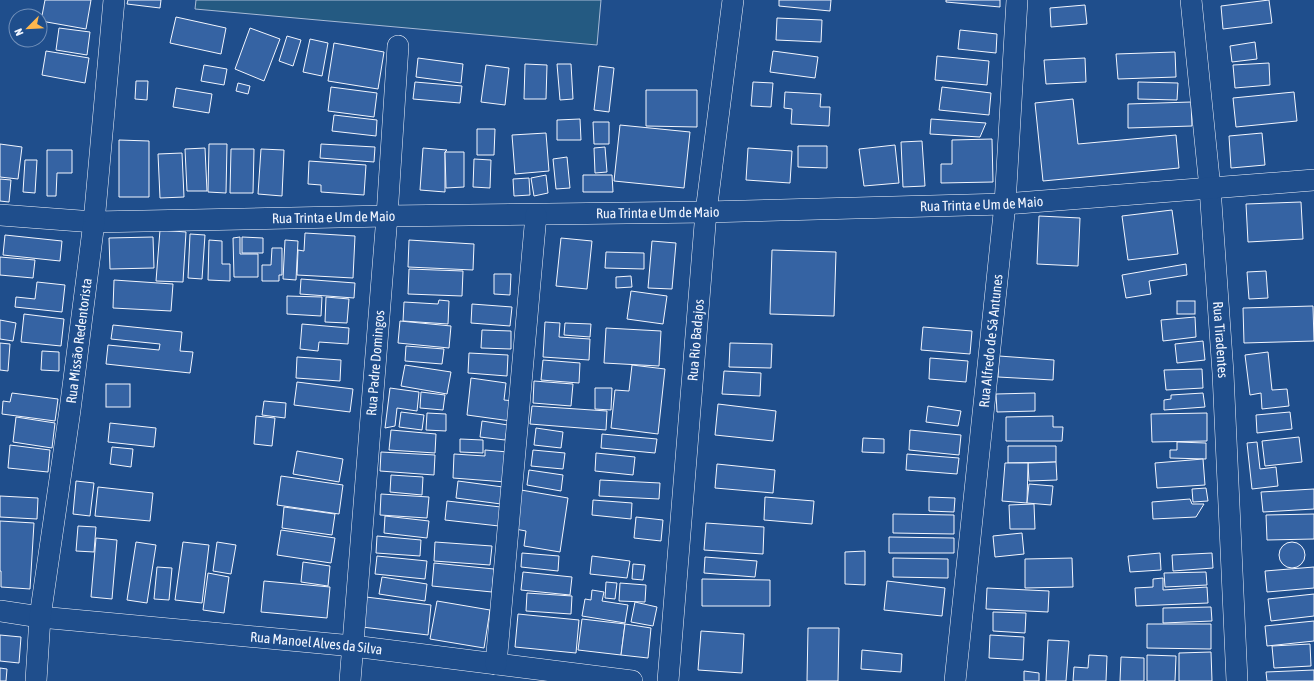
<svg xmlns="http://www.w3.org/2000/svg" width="1314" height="681" font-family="'Asap Condensed',sans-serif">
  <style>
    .green { fill: #245a82; stroke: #a8bbd7 }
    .building { fill: #3563a3; stroke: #f2f6ff }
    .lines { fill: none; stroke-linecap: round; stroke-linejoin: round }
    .minor-casing { stroke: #f2f6ff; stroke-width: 22 }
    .minor { stroke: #1f4e8c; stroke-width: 21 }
    .labels { text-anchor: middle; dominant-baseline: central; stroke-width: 3; stroke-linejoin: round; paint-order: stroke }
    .street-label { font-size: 14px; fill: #f2f6ff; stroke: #1f4e8c }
  </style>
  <rect width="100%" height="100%" fill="#1f4e8c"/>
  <path class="green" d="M196,0H601L597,45L195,9Z"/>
  <g class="building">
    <path d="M45,0H91L86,29L41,21Z"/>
    <path d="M128,0H161L160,8L127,4Z"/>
    <path d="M779,0H831L830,11L779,6Z"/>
    <path d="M946,0H1000V7L946,2Z"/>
    <path d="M1269,0L1272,23L1223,29L1221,6Z"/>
    <path d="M1085,5L1087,24L1051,27L1050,8Z"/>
    <path d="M176,17L226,28L221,54L170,43Z"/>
    <path d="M777,18L822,20L821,42L776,40Z"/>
    <path d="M59,28L90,32L87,55L56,50Z"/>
    <path d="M250,28L280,39L264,81L235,69Z"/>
    <path d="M960,30L997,34L996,53L958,49Z"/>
    <path d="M287,36L301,40L293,66L279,61Z"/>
    <path d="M310,39L328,43L322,76L303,72Z"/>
    <path d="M1255,42L1257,59L1232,62L1230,46Z"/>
    <path d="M334,43L384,52L378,89L328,81Z"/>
    <path d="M46,51L89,58L85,83L42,75Z"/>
    <path d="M773,51L818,57L815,78L770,72Z"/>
    <path d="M1175,52L1176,77L1118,79L1116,54Z"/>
    <path d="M937,56L989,61L987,85L935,80Z"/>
    <path d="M418,58L463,64L461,83L416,77Z"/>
    <path d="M1085,58L1086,82L1046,84L1044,60Z"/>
    <path d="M1269,63L1270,85L1235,88L1233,65Z"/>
    <path d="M525,64L547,65L546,99H524Z"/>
    <path d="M557,64H571L573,99L560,100Z"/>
    <path d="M204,65L227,69L224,85L201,81Z"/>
    <path d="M486,65L509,68L505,105L481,102Z"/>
    <path d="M599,66L614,68L609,112L594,110Z"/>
    <path d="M136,81H148L147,100L135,99Z"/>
    <path d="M415,82L462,86L460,103L413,99Z"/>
    <path d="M753,82L773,83L771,107L751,106Z"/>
    <path d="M1138,82L1178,83L1177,100L1138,99Z"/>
    <path d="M238,83L250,86L248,94L236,91Z"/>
    <path d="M331,87L377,93L374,117L328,111Z"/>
    <path d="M942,87L991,93L989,115L939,110Z"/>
    <path d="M176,88L212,94L209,113L173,107Z"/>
    <path d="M646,90H697V127L646,126Z"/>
    <path d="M785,92L821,94L820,107H830L829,126L791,124L792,109L784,108Z"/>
    <path d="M1294,92L1297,121L1236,127L1233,98Z"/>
    <path d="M1073,99L1078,144L1176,135L1179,168L1043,181L1035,103Z"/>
    <path d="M1191,102L1192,126L1128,128V104Z"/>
    <path d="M334,115L377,120L376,136L332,131Z"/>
    <path d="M580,119L581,140H557V120Z"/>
    <path d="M931,119L986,123L980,137L930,134Z"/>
    <path d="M593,122H609V144H594Z"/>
    <path d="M620,125L690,132L684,188L614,181Z"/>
    <path d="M477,129H495L494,155H477Z"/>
    <path d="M546,133L549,171L515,174L512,135Z"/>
    <path d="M1262,133L1265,165L1231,168L1229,136Z"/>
    <path d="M992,139L993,182L941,183V164H952V140Z"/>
    <path d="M119,140L149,141V197H119Z"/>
    <path d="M922,141L925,186L903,187L901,142Z"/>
    <path d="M0,144L22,147L18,179L0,177Z"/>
    <path d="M209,144H227L226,193L208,192Z"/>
    <path d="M321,144L375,147L374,162L320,158Z"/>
    <path d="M895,145L899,183L864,186L859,149Z"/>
    <path d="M798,146H827V168L798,167Z"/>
    <path d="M605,147L607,172L595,173L594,148Z"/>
    <path d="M205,148L207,191H187L185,149Z"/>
    <path d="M423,148L447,150L445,152V192L420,190Z"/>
    <path d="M748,148L792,151L790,183L746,180Z"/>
    <path d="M231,149H254L253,193H230Z"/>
    <path d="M261,149L284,150L282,196L258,194Z"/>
    <path d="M47,150H72V173H57L56,196H47Z"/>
    <path d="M445,152H464V187L446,188Z"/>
    <path d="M182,153L184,197L160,198L158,154Z"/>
    <path d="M567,157L570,188L556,189L553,159Z"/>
    <path d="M474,159L491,160L490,188L473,187Z"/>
    <path d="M25,160H37L35,193L23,192Z"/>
    <path d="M309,161L366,165L364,195L321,192V185L308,184Z"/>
    <path d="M546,175L548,193L534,196L531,178Z"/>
    <path d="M583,175H612L613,192H583Z"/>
    <path d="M529,178L530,195L514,196L513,179Z"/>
    <path d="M0,179L11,180L9,202L0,201Z"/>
    <path d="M1301,202L1303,239L1248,242L1246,204Z"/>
    <path d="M1172,210L1178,254L1128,260L1122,216Z"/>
    <path d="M1039,216L1080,218L1078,266L1037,264Z"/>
    <path d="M160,230L186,232L183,282L156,281Z"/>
    <path d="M305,233L355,236L353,278L297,275L298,250L304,251Z"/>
    <path d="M190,234L205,235L202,279L188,278Z"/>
    <path d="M5,235L62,241L60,261L3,255Z"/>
    <path d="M153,237L154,268L110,269L109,238Z"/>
    <path d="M240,237V254H258V277H234L233,238Z"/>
    <path d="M242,237L263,238V253H242Z"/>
    <path d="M561,238L592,241L587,289L556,286Z"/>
    <path d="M209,240L222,241V264H230V281L208,280Z"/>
    <path d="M285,240L298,241L296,280L283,279Z"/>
    <path d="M409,240L474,244L473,270L408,267Z"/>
    <path d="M652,241L676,243L672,289L648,288Z"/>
    <path d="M272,248H282V275H279V281H262V265H271Z"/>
    <path d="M772,250L836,252L834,316L770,314Z"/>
    <path d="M606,252L644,253V269L605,268Z"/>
    <path d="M0,257L35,260L33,278L0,275Z"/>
    <path d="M1186,264L1187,275L1149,281L1151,294L1126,298L1122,275Z"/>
    <path d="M409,269L463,271L462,296L408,294Z"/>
    <path d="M1266,271L1268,298L1249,299L1247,272Z"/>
    <path d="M494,274H511L510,295L494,294Z"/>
    <path d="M631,276L632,287L616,288V277Z"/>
    <path d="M301,279L355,283L354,298L300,294Z"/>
    <path d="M114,280L173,284L171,311L113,308Z"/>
    <path d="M37,282L65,285L62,312L15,307L16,297L35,299Z"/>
    <path d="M631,291L667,296L663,324L627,319Z"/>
    <path d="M287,296L322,297L321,316L287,314Z"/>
    <path d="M326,297L349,299L347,323L325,322Z"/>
    <path d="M439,300L449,301L448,324L403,321L404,302L438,304Z"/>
    <rect x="1177" y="301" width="18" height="13"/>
    <path d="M472,304L512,307L510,326L471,323Z"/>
    <path d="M1313,306L1314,341L1244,343L1243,308Z"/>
    <path d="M24,314L64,319L61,346L21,342Z"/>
    <path d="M1195,317L1196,337L1163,341L1161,320Z"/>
    <path d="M0,320L16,323L13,341L0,339Z"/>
    <path d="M400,321L451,326L449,348L398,343Z"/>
    <path d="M545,322L560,323L559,337L590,339L589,360L543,357Z"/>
    <path d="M565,323L591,324L590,337L564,335Z"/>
    <path d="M302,324L349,328L348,344L319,342L318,351L300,349Z"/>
    <path d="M113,325L182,332L180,351L193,352L190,373L106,364L108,345L159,350L160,344L111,339Z"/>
    <path d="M923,327L972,331L970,354L921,350Z"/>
    <path d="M606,328L661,331L659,366L604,363Z"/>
    <path d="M482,330L511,331V349L481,348Z"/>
    <path d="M1203,341L1205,360L1177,363L1175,344Z"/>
    <path d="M0,343L10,344L8,371L0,370Z"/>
    <path d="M730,343L772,344L771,368L729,367Z"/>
    <path d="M406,346L444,349L442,364L405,361Z"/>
    <path d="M42,351L59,352V371L41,370Z"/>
    <path d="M1268,352L1272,390L1287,389L1289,406L1262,409L1261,393L1250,395L1245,355Z"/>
    <path d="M469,353L508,355L507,376L468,373Z"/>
    <path d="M999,356L1054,360L1053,380L998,377Z"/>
    <path d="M297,357L341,360L340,381L296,378Z"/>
    <path d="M930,358L968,361L966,382L929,379Z"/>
    <path d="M543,360L580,363L579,383L541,380Z"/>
    <path d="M405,365L451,372L447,394L401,386Z"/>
    <path d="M632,365L665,369L658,434L611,428L615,390L629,391Z"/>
    <path d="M1202,369L1203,388L1166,390L1164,370Z"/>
    <path d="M724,371L761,373L760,396L722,394Z"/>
    <path d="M471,378L506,383L504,400L514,401L511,421L467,415Z"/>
    <path d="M534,381L573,384L571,406L533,403Z"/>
    <path d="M297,382L353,389L350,412L294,405Z"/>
    <rect x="106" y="384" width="24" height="23"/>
    <path d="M390,388L419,392L417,411L397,408L395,426L385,428Z"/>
    <path d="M595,388H612L611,410L595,409Z"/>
    <path d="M421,392L445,395L443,410L420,408Z"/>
    <path d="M12,393L58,399L55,421L2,414L3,401L10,402Z"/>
    <path d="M1035,393V411L997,412L996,394Z"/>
    <path d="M1203,393L1205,407L1164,410V400L1171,399V395Z"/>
    <path d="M264,401L286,403L285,418L262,415Z"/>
    <path d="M718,404L776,411L773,441L715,435Z"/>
    <path d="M532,406L607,411L606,430L530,424Z"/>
    <path d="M928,406L961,411L958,426L926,422Z"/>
    <path d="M401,412L424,415L422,430L399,427Z"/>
    <path d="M1290,412L1292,429L1257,433L1256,415Z"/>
    <path d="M427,413L446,414V431L426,430Z"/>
    <path d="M1207,413V441L1152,442L1151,414Z"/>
    <path d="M256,416L275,418L272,446L254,444Z"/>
    <path d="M1053,416V427H1063L1062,441H1006V417Z"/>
    <path d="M16,417L55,423L52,448L13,442Z"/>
    <path d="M482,421L508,425L505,440L480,437Z"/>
    <path d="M110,423L156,428L154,447L108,442Z"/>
    <path d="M536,428L563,432L561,448L534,445Z"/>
    <path d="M391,430L436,434L435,453L389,450Z"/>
    <path d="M910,430L961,435L959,455L909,450Z"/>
    <path d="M602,434L657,439L655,453L601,448Z"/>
    <path d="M1299,437L1302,462L1265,466L1262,441Z"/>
    <path d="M863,438L884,439V453L862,452Z"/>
    <path d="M460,439L483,440V453L460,452Z"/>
    <path d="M1177,442L1206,443V459L1170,458V450H1177Z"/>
    <path d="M1257,442L1260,469L1276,467L1278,486L1252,489L1247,443Z"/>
    <path d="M10,445L50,450L48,472L8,468Z"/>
    <path d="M1008,446H1056V462L1008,463Z"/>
    <path d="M112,447L133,449L131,467L110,464Z"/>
    <path d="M485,450L508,452L506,482L453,478L454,454L485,456Z"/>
    <path d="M533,450L565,453L563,469L531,466Z"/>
    <path d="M297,451L343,459L339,482L293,474Z"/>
    <path d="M381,452L435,455L434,475L380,471Z"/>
    <path d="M596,453L635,457L633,475L595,471Z"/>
    <path d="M907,454L959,458L957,474L906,470Z"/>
    <path d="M1203,459L1205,485L1157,488L1155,463Z"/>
    <path d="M1056,462L1057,480L1029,481L1028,463Z"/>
    <path d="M1005,463H1028L1027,503L1002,501Z"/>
    <path d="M717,464L775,470L773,493L715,488Z"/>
    <path d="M529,470L563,475L561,491L527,485Z"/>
    <path d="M391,475L423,477L422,495L390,492Z"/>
    <path d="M281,476L343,485L339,514L277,505Z"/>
    <path d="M600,480L660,483L659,499L599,496Z"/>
    <path d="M76,481L94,483L90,516L73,514Z"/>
    <path d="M458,481L503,487L501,504L456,498Z"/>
    <path d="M1029,484L1053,486L1051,505L1027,503Z"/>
    <path d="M98,487L153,493L150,521L95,516Z"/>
    <path d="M1206,488L1208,501L1193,502L1192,489Z"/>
    <path d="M1314,489V509L1263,512L1261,492Z"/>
    <path d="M521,490L568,498L560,552L524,546L526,531L515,529Z"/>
    <path d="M381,494L429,497L427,518L380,515Z"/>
    <path d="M0,496L38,498L37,519L0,517Z"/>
    <path d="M765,497L814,501L812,524L764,520Z"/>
    <path d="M929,497L955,498L954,512L929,511Z"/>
    <path d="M1190,499L1192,504H1204L1196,517L1153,519L1152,502Z"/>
    <path d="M593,500L632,503L631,519L592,515Z"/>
    <path d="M447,501L501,507L499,526L445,520Z"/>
    <path d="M1034,504L1035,529H1010L1009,505Z"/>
    <path d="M284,507L335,514L332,535L282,528Z"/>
    <path d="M893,514L954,515V534L893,533Z"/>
    <path d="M1314,514V539L1267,540L1266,515Z"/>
    <path d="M385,516L429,521L427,538L384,533Z"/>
    <path d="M636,517L663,520L661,541L634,538Z"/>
    <path d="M0,521L34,523L30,589L1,587V571H0Z"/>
    <path d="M706,523L764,527L763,554L704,550Z"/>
    <path d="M78,526L96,527L94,552L76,551Z"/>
    <path d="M281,530L335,538L331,563L277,555Z"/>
    <path d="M1022,533L1024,554L995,557L993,536Z"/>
    <path d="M377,536L421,540L420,556L376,553Z"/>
    <path d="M889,537L954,538V553H889Z"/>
    <path d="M96,538L117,540L112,599L91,597Z"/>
    <circle cx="1292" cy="555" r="13"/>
    <path d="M136,542L156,545L147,603L127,600Z"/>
    <path d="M183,542L209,545L202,603L175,600Z"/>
    <path d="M217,542L236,545L231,574L213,571Z"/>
    <path d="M435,542L492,546L490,565L434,561Z"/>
    <path d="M865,551V585L845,584V552Z"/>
    <path d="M522,553L559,556L558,571L521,567Z"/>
    <path d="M1160,553L1161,570L1130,572L1128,556Z"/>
    <path d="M1212,553L1213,568L1173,571L1172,555Z"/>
    <path d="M377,556L427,561L425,579L375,574Z"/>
    <path d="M592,556L630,561L627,578L590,574Z"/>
    <path d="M705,557L757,561L755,577L704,573Z"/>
    <path d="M893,558L948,559V578L893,577Z"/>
    <path d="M1072,558L1073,587L1025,588V559Z"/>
    <path d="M303,562L330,566L328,586L301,582Z"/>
    <path d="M434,563L494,569L492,592L432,586Z"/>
    <path d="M633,564L645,565L643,580L632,579Z"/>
    <path d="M157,567L172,568L169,600L154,599Z"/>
    <path d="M1314,567V588L1267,592L1265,571Z"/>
    <path d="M523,572L572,577L570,595L521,590Z"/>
    <path d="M1206,572L1207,585L1165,587L1164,573Z"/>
    <path d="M208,573L229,577L224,613L203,610Z"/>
    <path d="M382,577L427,584L425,601L379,594Z"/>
    <path d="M1163,578V590L1207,587L1208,603L1136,606L1135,588L1153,587V579Z"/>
    <path d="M702,579L770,580V606H702Z"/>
    <path d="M264,581L330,587L327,618L261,612Z"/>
    <path d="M887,581L945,588L942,616L884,610Z"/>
    <path d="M606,582L617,583L615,599L605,598Z"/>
    <path d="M620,583L646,585L645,602L619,601Z"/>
    <path d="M987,588L1049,591L1048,612L986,609Z"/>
    <path d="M592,590L604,592L602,601L628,605L625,623L582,616L585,599L591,600Z"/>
    <path d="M527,593L572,596L571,614L526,611Z"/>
    <path d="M1314,594V616L1271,621L1268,599Z"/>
    <path d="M366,597L431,605L428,635L362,627Z"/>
    <path d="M437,601L490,610L484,648L430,639Z"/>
    <path d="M635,602L657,607L653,626L631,622Z"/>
    <path d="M1211,607L1212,621L1163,623V608Z"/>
    <path d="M993,612L1026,613L1025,633L993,631Z"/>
    <path d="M518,614L579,620L576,653L515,647Z"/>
    <path d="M582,619L625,624L621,655L578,650Z"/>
    <path d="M1314,621V641L1267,646L1265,626Z"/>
    <path d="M625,624L651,628L648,658L621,655Z"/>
    <path d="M1147,624H1211V649L1147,648Z"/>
    <path d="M808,628H839L838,681H807Z"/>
    <path d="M701,631L744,634L742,673L698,670Z"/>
    <path d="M0,635L21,637L19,663L0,661Z"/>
    <path d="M990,635L1024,637L1023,660L989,658Z"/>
    <path d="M1048,640L1069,641L1066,681H1046Z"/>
    <path d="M1310,644L1311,666L1274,668L1272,646Z"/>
    <path d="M862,650L902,654L901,672L861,669Z"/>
    <path d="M1211,652L1212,681H1179V653Z"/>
    <path d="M1089,655L1107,656L1106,681H1073L1074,667L1088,668Z"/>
    <path d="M1147,655L1176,656L1175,681H1147Z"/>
    <path d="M1121,657L1144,658V681H1120Z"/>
    <path d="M0,668L7,669L6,681H0Z"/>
    <path d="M1314,670V681H1267L1266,672Z"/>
    <path d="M1024,671L1039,673V681H1024Z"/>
  </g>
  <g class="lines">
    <g class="minor-casing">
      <g id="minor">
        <path id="s1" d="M1191,0L1210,188L1223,373L1237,681"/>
        <path id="s2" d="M0,215L94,222L387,216L706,212L1005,204L1314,180"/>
        <path id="s3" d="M0,611L40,617L353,646L632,681"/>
        <path d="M496,664L536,215"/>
        <path id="s4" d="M36,681L40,617L70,410L94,222L114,0"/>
        <path id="s5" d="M350,681L387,216L398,46"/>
        <path id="s6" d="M668,681L706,212L733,0"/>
        <path id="s7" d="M955,681L1005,204L1017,0"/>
      </g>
    </g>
    <use href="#minor" class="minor"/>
  </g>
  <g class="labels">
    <g class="street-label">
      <text stroke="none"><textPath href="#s2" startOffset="982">Rua Trinta e Um de Maio</textPath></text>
      <text stroke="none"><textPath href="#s2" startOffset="658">Rua Trinta e Um de Maio</textPath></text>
      <text stroke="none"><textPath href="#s2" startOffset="334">Rua Trinta e Um de Maio</textPath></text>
      <text stroke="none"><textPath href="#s6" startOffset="342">Rua Rio Badajos</textPath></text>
      <text stroke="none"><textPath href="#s1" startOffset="341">Rua Tiradentes</textPath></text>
      <text stroke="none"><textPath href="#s4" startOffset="343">Rua Missão Redentorista</textPath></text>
      <text stroke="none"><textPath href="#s7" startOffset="342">Rua Alfredo de Sá Antunes</textPath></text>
      <text stroke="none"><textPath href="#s5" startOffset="319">Rua Padre Domingos</textPath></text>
      <text stroke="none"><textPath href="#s3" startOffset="318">Rua Manoel Alves da Silva</textPath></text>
    </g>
  </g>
  <g transform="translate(28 28) rotate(246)"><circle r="19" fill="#1f4e8c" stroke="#7391ba"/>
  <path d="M0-3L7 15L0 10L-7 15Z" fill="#ffb74d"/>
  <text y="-6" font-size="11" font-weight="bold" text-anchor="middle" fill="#f2f6ff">N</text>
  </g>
</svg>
